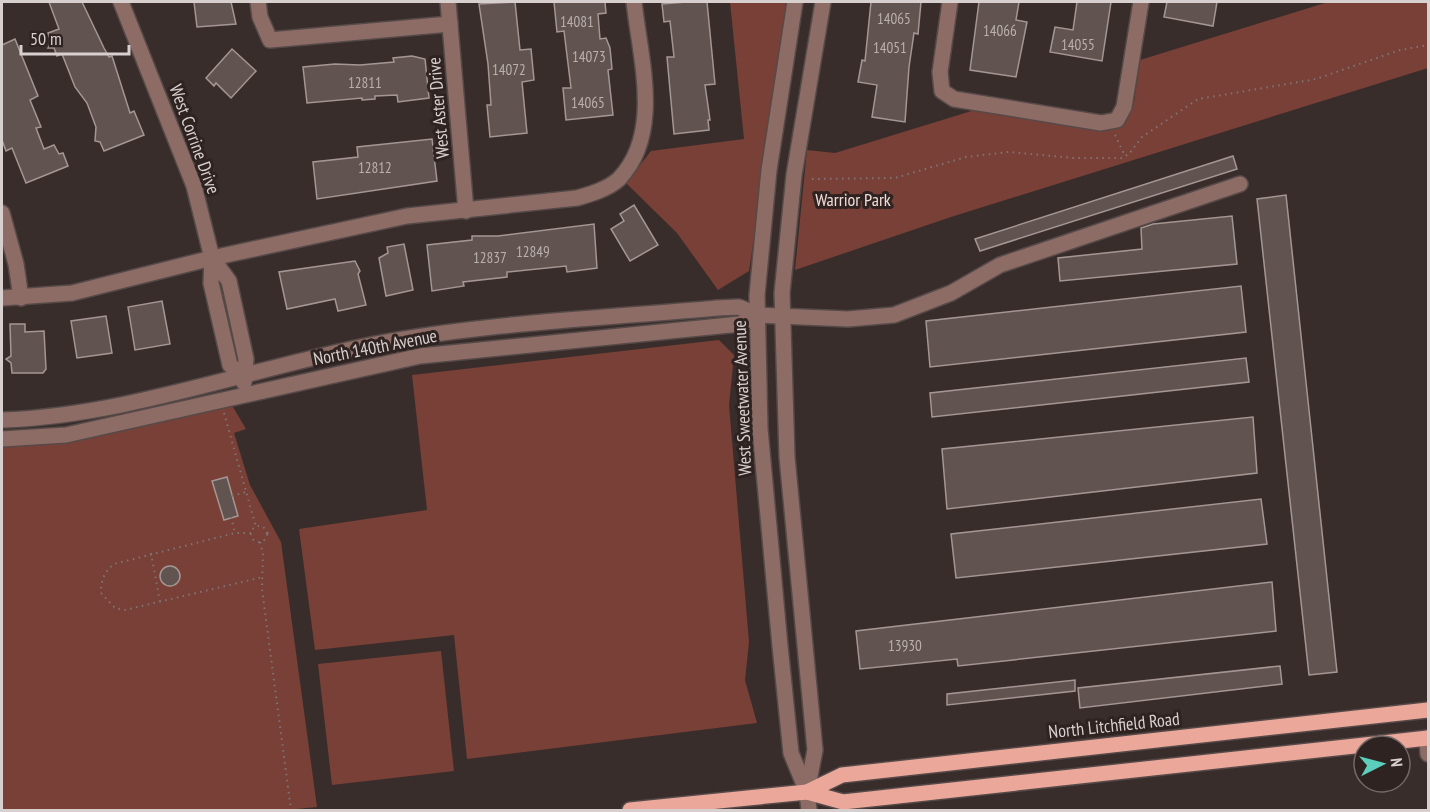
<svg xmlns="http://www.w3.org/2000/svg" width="1430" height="812" font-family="'PT Sans Narrow',sans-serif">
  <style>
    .green { fill: #784036 }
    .building { fill: #605350; stroke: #a59693; stroke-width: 1.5 }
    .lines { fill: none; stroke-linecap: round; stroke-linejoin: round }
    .minor-casing { stroke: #564a49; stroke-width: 18 }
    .major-casing { stroke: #564a49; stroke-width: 18 }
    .path { stroke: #7f7574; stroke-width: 2; stroke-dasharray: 1.5 4.5; stroke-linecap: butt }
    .minor { stroke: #8e6c66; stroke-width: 15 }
    .major { stroke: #eba799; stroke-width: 15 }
    .labels { text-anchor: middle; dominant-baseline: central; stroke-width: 6; stroke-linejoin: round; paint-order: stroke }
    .number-label { font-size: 15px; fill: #bab1af }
    .street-label { font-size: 18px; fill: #d8d0cf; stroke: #2f2321 }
    .park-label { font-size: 18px; fill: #f2dcd7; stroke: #2f2321 }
  </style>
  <rect width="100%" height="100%" fill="#392d2b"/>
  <g class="green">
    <path d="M730,2H790L749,271L718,290L677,233L626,183L651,151L744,139Z"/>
    <path d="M1328,2H1428V68L951,217L795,270L807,150L835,153L978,109L1125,119L1134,102L1140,60Z"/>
    <path d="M719,340L734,355L729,405L749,642L745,680L757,723L467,759L454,635L315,650L299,529L427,510L412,375Z"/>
    <path d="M230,402L246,429L234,433L250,485L281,542L317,807L286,810H2V443Z"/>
    <path d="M441,651L454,771L332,785L318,664Z"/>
  </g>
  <g class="building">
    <path d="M49,2H82L104,48L109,57L112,56L130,113L134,111L144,135L104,151L100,142L95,141L96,127L87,103L75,87L62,54L57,56L54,48H48L51,42L48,33L59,29Z"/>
    <path d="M194,2H231L236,24L197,27Z"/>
    <path d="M515,2L520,50L531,49L534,80L522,82L527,133L490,137L487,105H491L488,64L479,4Z"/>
    <path d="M554,2H605L606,13L598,14L600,39L606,38L610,48L612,69L608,70L613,115L566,120L563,88H571L564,31L557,32Z"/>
    <path d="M686,2H707L715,84L705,85L710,120H708L709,130L674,134L667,57H674L670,21L664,22L662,4Z"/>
    <path d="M871,2H921L918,34L914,33L909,67L905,122L872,117L877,85L858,82L862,60L865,61Z"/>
    <path d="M979,2H1019L1016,20L1027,22L1016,77L970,70Z"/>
    <path d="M1077,2H1111L1102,61L1050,52L1055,27L1073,30Z"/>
    <path d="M1167,2H1217L1213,26L1164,17Z"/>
    <path d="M15,39L38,96L30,100L41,127L36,128L44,149L54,145L59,154L63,153L68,166L26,183L12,148L6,151L2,140V45Z"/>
    <path d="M232,49L256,71L231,98L216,83L214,86L206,78Z"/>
    <path d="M412,56L425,59L429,98L398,102L397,95L375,96V99L362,100V98L307,103L303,67L335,64L360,65L394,62L393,58Z"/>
    <path d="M432,139L437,181L317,199L313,162L358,157L357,147Z"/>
    <path d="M1233,156L1237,169L980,251L975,239Z"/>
    <path d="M1286,195L1337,672L1309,675L1257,199Z"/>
    <path d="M634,205L658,245L630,261L611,229L624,221L620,214Z"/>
    <path d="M1232,216L1237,264L1060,281L1058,258L1142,249L1141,228L1153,224Z"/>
    <path d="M594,224L597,268L567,272L566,266L507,272V277L463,282L464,286L432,291L427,245L472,240V236H498Z"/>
    <path d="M404,244L413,290L386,296L379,258L388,253L387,247Z"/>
    <path d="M355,261L360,271L358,274L366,305L338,311L335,299L287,309L279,272Z"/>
    <path d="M1241,286L1246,332L930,367L926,321Z"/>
    <path d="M162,301L170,344L135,350L128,307Z"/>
    <path d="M106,316L112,353L77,358L71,321Z"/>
    <path d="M10,324H25V332L44,331L46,369L43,373H12L11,363L6,359L11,356Z"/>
    <path d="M1246,358L1249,382L932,417L930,393Z"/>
    <path d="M1253,417L1257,473L947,509L942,449Z"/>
    <path d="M227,477L238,516L224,520L212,481Z"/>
    <path d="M1261,499L1267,544L956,578L951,534Z"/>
    <circle cx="170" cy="576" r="10"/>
    <path d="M1272,582L1276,631L958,666L957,659L860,669L856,631Z"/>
    <path d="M1280,666L1282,684L1080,708L1078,688Z"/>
    <path d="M1075,680V691L947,705V694Z"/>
  </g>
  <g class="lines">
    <g class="minor-casing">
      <g id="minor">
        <path d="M121,2L194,186L212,258L211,283L230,365L242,376"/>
        <path d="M258,2L260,17L270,40L450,24"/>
        <path d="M448,2L466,211"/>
        <path d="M795,2L769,170L757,295L760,429L780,646L791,753L807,792"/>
        <path d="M950,2L940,72L942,91L954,99L1101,123L1117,120L1124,107L1141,2"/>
        <path d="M2,213L16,264L21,298"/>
        <path d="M212,258L229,281L246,359L244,383"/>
        <path d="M2,298L72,293L212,258L407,216L577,198C591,194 608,189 619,179C663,133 640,58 634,2"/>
        <path d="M2,420C125,416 253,368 375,344C484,323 606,318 717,308L739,307L758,315L848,319L894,315L951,293L1000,265L1240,184"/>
        <path d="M2,439L66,435L420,356L740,324L758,315"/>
        <path d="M1427,738L1428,754"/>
        <path d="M809,810L807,792L815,750L787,457L782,293L794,175L823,2"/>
      </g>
    </g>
    <g class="major-casing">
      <g id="major">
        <path d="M807,792L843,802L1428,738"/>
        <path d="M630,810L807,792L842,775L1428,710"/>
      </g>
    </g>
    <g class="path">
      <path d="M1115,135L1125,156"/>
      <path d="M812,179L895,178L966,157L1009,152L1074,158H1121L1129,154L1142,137L1198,99L1316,79L1400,50L1428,45"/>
      <path d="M224,413L256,527"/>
      <path d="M232,496L246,492"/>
      <path d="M231,517L235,533"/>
      <circle cx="259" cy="534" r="8"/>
      <path d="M251,533H235L114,564C104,572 101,580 101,593L115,608L125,610L263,577"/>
      <path d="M267,533H273"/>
      <path d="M260,542L263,553L262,589L291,810"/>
      <path d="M151,553L160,602"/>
    </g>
    <use href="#minor" class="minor"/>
    <use href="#major" class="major"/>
  </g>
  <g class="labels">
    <g class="number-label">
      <text x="894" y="18">14065</text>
      <text x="577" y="21">14081</text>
      <text x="1000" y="30">14066</text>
      <text x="1078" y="44">14055</text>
      <text x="890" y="47">14051</text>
      <text x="589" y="56">14073</text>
      <text x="509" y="69">14072</text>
      <text x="365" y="82">12811</text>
      <text x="588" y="102">14065</text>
      <text x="375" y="167">12812</text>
      <text x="533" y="251">12849</text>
      <text x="490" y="257">12837</text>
      <text x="905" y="645">13930</text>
    </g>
    <g class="street-label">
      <text transform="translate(438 108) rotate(-95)">West Aster Drive</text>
      <text transform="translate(195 139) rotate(70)">West Corrine Drive</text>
      <text transform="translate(375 347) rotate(-11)">North 140th Avenue</text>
      <text transform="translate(742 398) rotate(-92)">West Sweetwater Avenue</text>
      <text transform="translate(1114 725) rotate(-6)">North Litchfield Road</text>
    </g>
    <g class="park-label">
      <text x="853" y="199">Warrior Park</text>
    </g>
  </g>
  <rect width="1430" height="812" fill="none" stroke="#d8d0cf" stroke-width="6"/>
  <g transform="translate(1382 764) rotate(84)"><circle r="28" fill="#2f2321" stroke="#736867" stroke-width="1.5"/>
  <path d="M0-4.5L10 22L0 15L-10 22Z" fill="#5bcebc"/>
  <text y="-9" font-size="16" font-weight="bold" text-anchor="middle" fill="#d8d0cf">N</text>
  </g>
  <path d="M21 45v9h108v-9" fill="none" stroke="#d8d0cf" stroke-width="3"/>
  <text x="30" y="45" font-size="18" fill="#d8d0cf" stroke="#2f2321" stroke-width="4.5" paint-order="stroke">50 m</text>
</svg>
